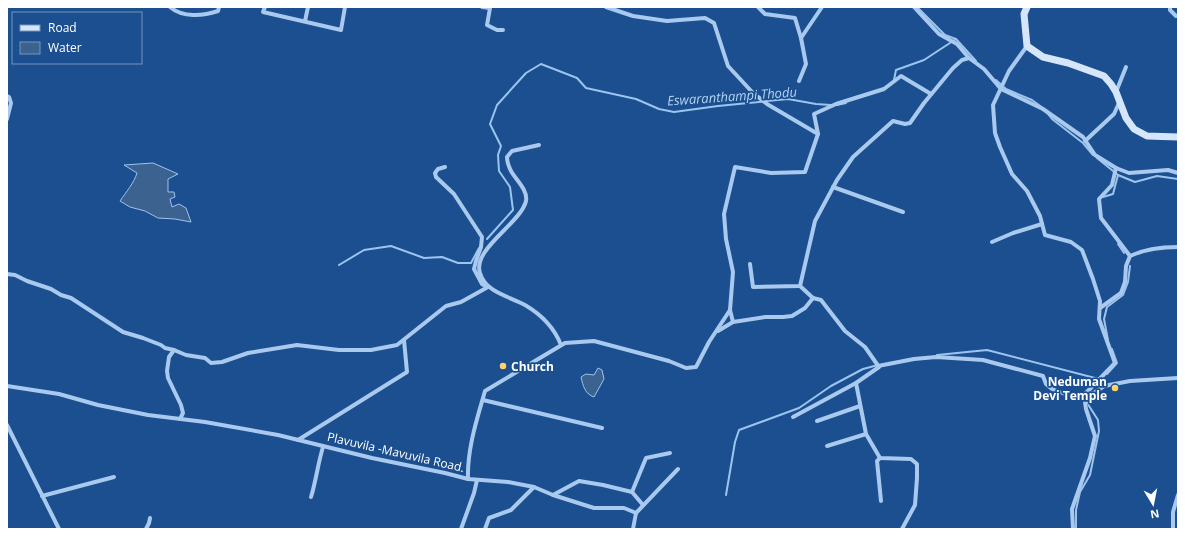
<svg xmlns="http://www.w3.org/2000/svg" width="1185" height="536" font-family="'Open Sans',sans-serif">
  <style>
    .water { fill: #3c6290; stroke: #9cc4f0 }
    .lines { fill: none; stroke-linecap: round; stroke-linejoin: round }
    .stream { stroke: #9cc4f0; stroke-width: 2 }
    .street { stroke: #a9c9ee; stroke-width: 4 }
    .secondary { stroke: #d6e6fa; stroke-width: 7 }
    .poi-dot { fill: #ffd166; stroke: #1b4f8f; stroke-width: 1.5 }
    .labels { text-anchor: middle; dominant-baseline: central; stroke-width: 3.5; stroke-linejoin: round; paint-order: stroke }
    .poi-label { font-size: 12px; font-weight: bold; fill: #fff; stroke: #1b4f8f; text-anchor: start }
    .street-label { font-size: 12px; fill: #fff; stroke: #1b4f8f }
    .water-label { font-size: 13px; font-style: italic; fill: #b5d3f5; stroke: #1b4f8f }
  </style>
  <rect width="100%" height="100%" fill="#1b4f8f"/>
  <g class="water">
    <path d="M153,163L178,174L168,179V192H174L175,197L170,199L172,207L179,204L186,208L191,222L175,219L158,218L145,211L130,207L120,201C126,192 134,183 137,173L124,165Z"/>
    <path d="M598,368L602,370L604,379L594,397C585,394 583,386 581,377L586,374L594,375Z"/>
  </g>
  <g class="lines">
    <g class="stream">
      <path d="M917,7L945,35L956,39L976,61"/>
      <path d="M894,80L896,70L924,60L956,39"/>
      <path d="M996,80L1006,89L1032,100L1043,108"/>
      <path d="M837,105L846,103"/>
      <path d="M1048,114L1052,119L1083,143L1093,155"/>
      <path d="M1097,158L1118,175"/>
      <path d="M1103,197L1113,194L1118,175L1135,182L1157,176L1178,179"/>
      <path d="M487,239L513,210L510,187L499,171L498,155L501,146L490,124L497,105L526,73L541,64L577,78L586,88L636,99L659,109L674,112L718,106L788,99L816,104L831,105"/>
      <path d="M1118,244L1124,253"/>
      <path d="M339,265L364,250L391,246L424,258L442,257L458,263H471L479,248"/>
      <path d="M1108,340L1104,319L1107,307L1123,295L1128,282L1130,266"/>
      <path d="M937,355L987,350L1099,379"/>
      <path d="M1107,374L1117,363L1112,349"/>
      <path d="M726,495L735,442L739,430L799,408L831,386L863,369L878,365"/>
      <path d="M1076,529V510L1080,492L1090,475L1099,431L1098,420L1089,406L1086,396L1087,394"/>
    </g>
    <g class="street">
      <path d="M170,7C183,18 203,16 218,11L219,7"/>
      <path d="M265,7L263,12L341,30L345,7"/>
      <path d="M482,7L490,8L487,25L497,30H503"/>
      <path d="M758,7L765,14L795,18L801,38L806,64L799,81"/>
      <path d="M914,7L939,34L957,44L969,58"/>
      <path d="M1170,7V10L1176,16"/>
      <path d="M305,21L308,7"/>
      <path d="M801,38L822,7"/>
      <path d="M1027,46L1009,71L993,105L995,133L1000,147L1012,174L1027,191L1040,216L1045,235L1071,242L1082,250L1093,279L1100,301L1099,319L1115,363L1084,395L1086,409L1095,436L1090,458L1072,509L1073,529"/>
      <path d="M1116,92L1126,67"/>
      <path d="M7,96L9,97L11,103L7,119"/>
      <path d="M818,134L814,114L836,104L884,89L901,76L931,94"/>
      <path d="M1085,141L1114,114L1119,103"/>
      <path d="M539,145L512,151L507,157C507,162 509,167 511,171C516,180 528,190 526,201C521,223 472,249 480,273C486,293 509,296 525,305C542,315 554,327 561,345"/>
      <path d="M445,167L438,169L435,173L436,177L454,194L482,237L481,247L476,261L474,269L482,284L487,287"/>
      <path d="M1116,168L1112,185L1099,199L1101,218L1130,256"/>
      <path d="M833,187L903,212"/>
      <path d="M992,242L1013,233L1042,224"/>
      <path d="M750,264L753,287L800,286L815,221L837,180L853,157L893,121L905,124L910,123L924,103L953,68L962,60L969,58L984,69L1001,89L1043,109L1083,137L1095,155L1116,168L1129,173L1168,170L1178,173"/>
      <path d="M7,274L15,275L27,281L51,289L61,295L71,298L123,332L143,338L161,345L165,348L174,350L186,355L205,358L211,363L222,362L248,353L297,345L339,350H371L397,345L446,306L461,302L488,287"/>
      <path d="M800,286L813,298L821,300L845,331L865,347L879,367L856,383L866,434L880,458L911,459L917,464V478L915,505L902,529"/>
      <path d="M1100,308L1121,293L1125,282L1126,266L1130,256C1145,249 1162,247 1178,247"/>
      <path d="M730,310L733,322"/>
      <path d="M718,331L733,322L765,317H783L792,316L805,308L813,298"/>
      <path d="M174,350L169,357L167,371L168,378L181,405L183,413L180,419"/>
      <path d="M878,366L914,359L936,357L983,360L1043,376L1046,384L1052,389L1065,394L1084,395L1094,393L1104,386L1130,381L1178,378"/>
      <path d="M7,386L59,394L98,405L148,415L205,422L278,435L372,458L445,473L468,479L508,482L534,487L553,495L594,508H624L636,513L633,529"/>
      <path d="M483,400L602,428"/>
      <path d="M793,417L856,383"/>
      <path d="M817,421L860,406"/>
      <path d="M7,425L59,529"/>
      <path d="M298,440L407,372L404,340"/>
      <path d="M827,446L866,434"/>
      <path d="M880,458L877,461L881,501"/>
      <path d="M468,479C467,449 477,419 485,391L565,343L594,341L669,361L686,368L696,367L709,342L730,310L733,272L726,239L724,214L735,167L771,173L805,172L818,134L767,104L753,93L728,66L714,23L705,18L667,21L633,16L606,7"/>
      <path d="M632,492L646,458L670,453"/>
      <path d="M553,495L579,481L603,485L632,492L643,505"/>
      <path d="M42,496L114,477"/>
      <path d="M311,497C316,481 318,463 323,447"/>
      <path d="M636,513L678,469"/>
      <path d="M146,529L149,523L150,518"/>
      <path d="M461,529L474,493L477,480"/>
      <path d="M485,529L489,518L511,510L534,487"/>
      <path d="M1173,529V512L1178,495"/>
    </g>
    <path class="secondary" d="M1027,7L1024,14L1027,46L1043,57L1068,63L1104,76L1111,84L1116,92L1126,118L1134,129L1147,136L1178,137"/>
  </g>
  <g class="poi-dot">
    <circle cx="503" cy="366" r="4"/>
    <circle cx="1115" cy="388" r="4"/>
  </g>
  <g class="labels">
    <g class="poi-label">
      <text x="511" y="366">Church</text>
      <text x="1107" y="381" text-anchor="end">Neduman<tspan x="1107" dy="14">Devi Temple</tspan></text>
    </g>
    <g class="street-label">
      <text transform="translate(396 452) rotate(13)">Plavuvila -Mavuvila Road.</text>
    </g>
    <g class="water-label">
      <text transform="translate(732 96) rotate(-4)">Eswaranthampi Thodu</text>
    </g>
  </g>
  <rect width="1185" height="536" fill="none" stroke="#ffffff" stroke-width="16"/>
  <rect x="12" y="12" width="130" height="52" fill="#1b4f8f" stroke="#7695bc"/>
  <rect x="20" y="25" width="20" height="6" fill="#d6e6fa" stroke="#7695bc"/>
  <text x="48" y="32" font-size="12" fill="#ffffff">Road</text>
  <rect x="20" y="42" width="20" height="12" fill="#3c6290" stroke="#7695bc"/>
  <text x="48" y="52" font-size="12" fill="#ffffff">Water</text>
  <g transform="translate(1153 504) rotate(170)" stroke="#1b4f8f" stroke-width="3" paint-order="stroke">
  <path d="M0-3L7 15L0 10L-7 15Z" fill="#ffffff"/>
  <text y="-6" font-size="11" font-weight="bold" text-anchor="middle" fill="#ffffff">N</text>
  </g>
</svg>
